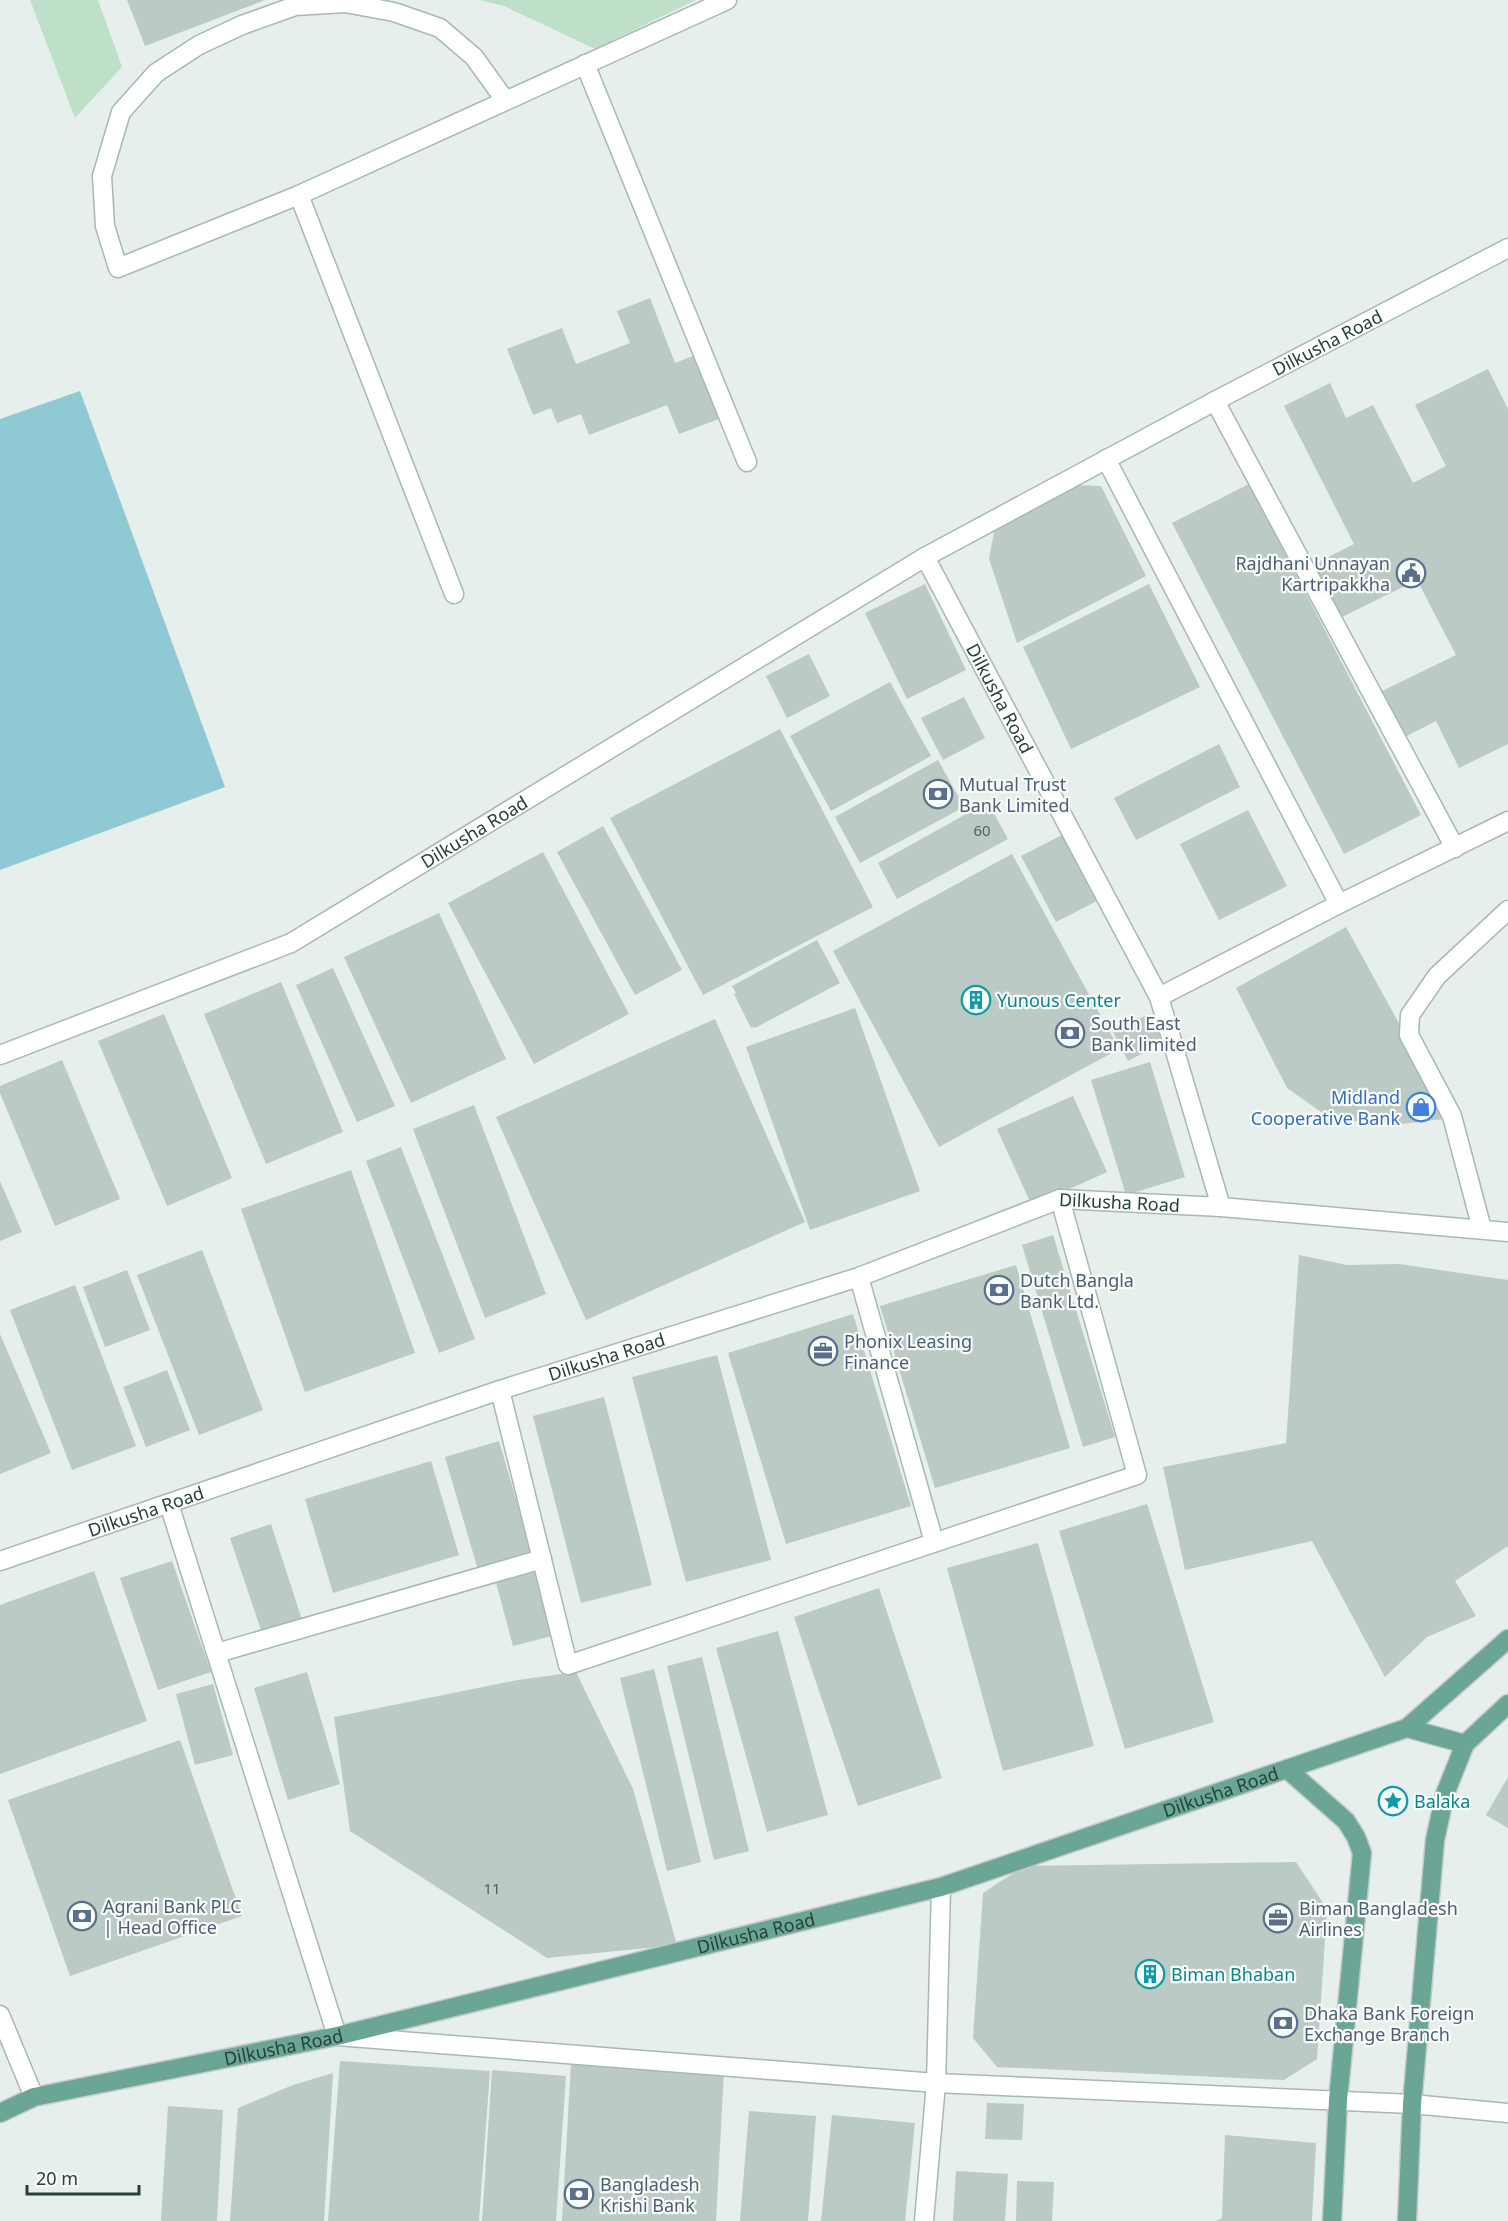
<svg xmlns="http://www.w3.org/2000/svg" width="1508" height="2221" font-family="'Noto Sans',sans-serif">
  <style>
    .green { fill: #bfe0c8 }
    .water { fill: #8ec9d4 }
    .building { fill: #bbcac4 }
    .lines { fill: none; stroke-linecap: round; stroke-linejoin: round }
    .minor-casing { stroke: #a8b8b2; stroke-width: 21 }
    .major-casing { stroke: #c2cac8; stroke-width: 21 }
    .minor { stroke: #fff; stroke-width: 18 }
    .major { stroke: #6aa596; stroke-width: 18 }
    .labels { text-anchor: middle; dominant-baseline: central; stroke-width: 4.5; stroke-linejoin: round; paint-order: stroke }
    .number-label { font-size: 15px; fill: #4a645c }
    .street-label { font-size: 18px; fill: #24423a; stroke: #f7fbf9 }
    .service-label { font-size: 18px; fill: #4e5e75; stroke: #f7fbf9; text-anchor: start }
    .culture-label { font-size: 18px; fill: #0d838f; stroke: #f7fbf9; text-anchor: start }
    .shop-label { font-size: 18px; fill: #366cbe; stroke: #f7fbf9; text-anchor: end }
  </style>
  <rect width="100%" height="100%" fill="#e6efeb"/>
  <g class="green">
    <path d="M30,0H98L122,67L75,118Z"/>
    <path d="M480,0H696L595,49L504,6Z"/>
  </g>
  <path class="water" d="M80,391L225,787L0,870V419Z"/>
  <g class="building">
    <path d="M127,0H265L145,46Z"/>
    <path d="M650,298L675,363L695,355L719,419L679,434L667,405L589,435L581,414L557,423L551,408L533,415L507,349L562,328L576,364L630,343L617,311Z"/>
    <path d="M1488,369L1508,409V744L1459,768L1436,721L1403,738L1380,692L1456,655L1417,580L1338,619L1311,566L1354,544L1284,406L1330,383L1346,418L1373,405L1413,483L1446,466L1415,405Z"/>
    <path d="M1249,484L1421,815L1344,854L1172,523Z"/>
    <path d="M1073,485L1101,486L1146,576L1017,643L989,559L996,521Z"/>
    <path d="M925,584L966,670L907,699L865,613Z"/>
    <path d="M1149,584L1200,687L1071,749L1023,647Z"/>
    <path d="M809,654L830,696L787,718L766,676Z"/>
    <path d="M890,682L931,756L831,811L790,736Z"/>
    <path d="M964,697L985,738L943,760L921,718Z"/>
    <path d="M780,729L873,907L703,995L610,818Z"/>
    <path d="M1219,744L1240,787L1136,840L1114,798Z"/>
    <path d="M938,760L964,807L860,863L835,817Z"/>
    <path d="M988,802L1008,839L897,899L878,863Z"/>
    <path d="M1248,810L1287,886L1219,920L1180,844Z"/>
    <path d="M603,826L682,970L635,995L557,852Z"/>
    <path d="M1064,834L1099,900L1056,922L1021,856Z"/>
    <path d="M543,852L629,1014L534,1064L448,903Z"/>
    <path d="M1012,854L1119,1049L939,1147L833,951Z"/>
    <path d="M439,913L506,1059L411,1103L344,957Z"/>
    <path d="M1346,927L1451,1118L1402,1124L1353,1121L1321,1112L1287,1088L1236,988Z"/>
    <path d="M817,940L840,983L755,1028L754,1027L751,1028L734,994L736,993L732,986Z"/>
    <path d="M333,968L395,1106L357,1122L296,985Z"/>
    <path d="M281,982L343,1132L266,1164L204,1014Z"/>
    <path d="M855,1008L920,1191L810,1230L746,1047Z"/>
    <path d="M164,1014L232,1178L167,1206L98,1041Z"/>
    <path d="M1149,1014L1164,1042L1128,1061L1113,1032Z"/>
    <path d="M715,1019L805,1222L586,1320L496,1117Z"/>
    <path d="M62,1060L120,1199L55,1226L0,1093V1086Z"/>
    <path d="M1150,1062L1185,1177L1126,1195L1091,1080Z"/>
    <path d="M1073,1096L1107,1172L1032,1206L997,1129Z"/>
    <path d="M474,1105L546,1294L485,1318L413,1129Z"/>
    <path d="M401,1147L475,1339L439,1353L366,1161Z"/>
    <path d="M351,1170L415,1353L305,1392L241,1209Z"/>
    <path d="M0,1181L22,1232L0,1241Z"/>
    <path d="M1053,1235L1115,1437L1083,1447L1022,1245Z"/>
    <path d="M202,1250L263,1410L199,1435L137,1275Z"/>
    <path d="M1299,1255L1347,1265L1399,1264L1508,1280V1546L1455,1581L1476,1616L1427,1637L1385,1677L1312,1541L1185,1570L1163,1467L1286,1443Z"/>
    <path d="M1016,1265L1070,1448L935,1488L880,1306Z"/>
    <path d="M127,1270L150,1330L105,1347L83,1287Z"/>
    <path d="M75,1285L136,1446L72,1470L10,1310Z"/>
    <path d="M853,1314L911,1506L786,1544L728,1353Z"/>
    <path d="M0,1334L51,1453L0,1474Z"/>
    <path d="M717,1355L771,1560L686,1582L632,1377Z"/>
    <path d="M167,1370L190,1430L146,1447L123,1387Z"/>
    <path d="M604,1397L652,1585L581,1603L533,1416Z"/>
    <path d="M499,1441L532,1554L478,1570L445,1457Z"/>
    <path d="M431,1461L459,1555L333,1593L305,1499Z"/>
    <path d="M1147,1504L1214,1722L1125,1749L1059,1531Z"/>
    <path d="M271,1524L304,1626L264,1639L230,1538Z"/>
    <path d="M1038,1543L1094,1746L1003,1771L947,1568Z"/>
    <path d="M172,1561L211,1672L158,1690L120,1578Z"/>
    <path d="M535,1569L552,1636L513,1646L495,1579Z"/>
    <path d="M94,1571L147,1721L0,1774V1605Z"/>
    <path d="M879,1588L942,1778L858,1806L794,1617Z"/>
    <path d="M778,1631L828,1815L767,1832L716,1648Z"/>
    <path d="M702,1657L749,1851L714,1860L667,1666Z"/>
    <path d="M654,1669L701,1862L667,1871L620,1678Z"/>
    <path d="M307,1672L340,1784L288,1800L254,1688Z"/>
    <path d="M576,1672L633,1789L677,1945L547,1958L350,1831L334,1717L518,1680Z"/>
    <path d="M213,1684L233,1755L195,1765L176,1694Z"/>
    <path d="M180,1740L242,1916L70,1976L8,1800Z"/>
    <path d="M1508,1777V1828L1486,1815Z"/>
    <path d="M1296,1862L1327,1909L1317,2059L1284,2080L997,2067L973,2038L983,1893L1024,1866Z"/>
    <path d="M340,2061L490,2071L479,2221H328Z"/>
    <path d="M571,2063L724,2071L716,2221H562Z"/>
    <path d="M492,2070L566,2076L556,2221H482Z"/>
    <path d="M333,2073L324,2221H230L238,2108L293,2085Z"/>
    <path d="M987,2103L1024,2104L1022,2140L985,2139Z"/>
    <path d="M168,2106L223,2110L217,2221H161Z"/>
    <path d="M749,2111L816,2116L808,2221H740Z"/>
    <path d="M832,2115L915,2123L905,2221H821Z"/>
    <path d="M1225,2135L1316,2143L1312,2221H1216L1222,2218Z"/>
    <path d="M956,2171L1008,2174L1005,2221H953Z"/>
    <path d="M1017,2181L1054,2182L1052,2221H1016Z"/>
  </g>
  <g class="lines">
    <g class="minor-casing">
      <g id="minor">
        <path d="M585,64L747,462"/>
        <path d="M505,100L474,57L440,28L394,12L345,3L295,6L242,25L199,45L156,73L121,112L102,176L105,226L118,268L299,195L727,0"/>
        <path d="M299,195L454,594"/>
        <path d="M1215,401L1455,848"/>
        <path d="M1106,459L1339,904"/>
        <path id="s1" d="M925,557L1159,997L1221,1207"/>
        <path d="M1159,997L1339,904L1508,821"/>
        <path id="s2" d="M0,1055L291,943L925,557L1215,401L1508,248"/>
        <path d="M1482,1229L1452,1116L1409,1035L1410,1015L1437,976L1508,910"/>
        <path d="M859,1277L934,1542"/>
        <path d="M500,1390L568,1665L1137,1475L1060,1199"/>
        <path d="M169,1504L337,2036L936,2083L1412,2104L1508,2113"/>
        <path id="s3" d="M0,1561L500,1390L859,1277L1060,1199L1221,1207L1508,1232"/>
        <path d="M217,1653L542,1559"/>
        <path d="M0,2015L34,2097"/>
        <path d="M924,2221L936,2083L941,1887"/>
      </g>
    </g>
    <g class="major-casing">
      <g id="major">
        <path d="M1407,1728L1508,1639"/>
        <path d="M1287,1769L1346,1821L1356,1837L1362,1853L1338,2100L1332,2221"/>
        <path id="s4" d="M0,2113L34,2097L337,2036L941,1887L1407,1728L1465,1744"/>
        <path d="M1407,2221L1412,2104L1435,1840L1445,1794L1465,1744L1508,1704"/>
      </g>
    </g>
    <use href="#minor" class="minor"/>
    <use href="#major" class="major"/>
  </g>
  <defs>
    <g id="civic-ring" transform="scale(1.5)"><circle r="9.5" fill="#f7fbf9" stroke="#5c6f8a" stroke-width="1.5"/><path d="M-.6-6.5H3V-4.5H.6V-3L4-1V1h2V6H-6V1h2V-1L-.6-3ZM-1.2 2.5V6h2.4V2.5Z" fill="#5c6f8a"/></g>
    <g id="bank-ring" transform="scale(1.5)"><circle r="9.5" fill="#f7fbf9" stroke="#5c6f8a" stroke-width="1.5"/><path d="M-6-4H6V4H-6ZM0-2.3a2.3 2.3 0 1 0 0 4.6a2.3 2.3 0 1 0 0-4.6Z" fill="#5c6f8a"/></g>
    <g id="building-ring" transform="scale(1.5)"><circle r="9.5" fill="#f7fbf9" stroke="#0f9aa8" stroke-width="1.5"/><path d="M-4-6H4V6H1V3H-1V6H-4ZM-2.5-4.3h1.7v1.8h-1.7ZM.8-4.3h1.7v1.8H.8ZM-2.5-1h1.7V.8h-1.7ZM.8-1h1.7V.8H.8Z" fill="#0f9aa8"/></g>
    <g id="shop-ring" transform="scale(1.5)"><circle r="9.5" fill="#f7fbf9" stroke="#3f7fe0" stroke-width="1.5"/><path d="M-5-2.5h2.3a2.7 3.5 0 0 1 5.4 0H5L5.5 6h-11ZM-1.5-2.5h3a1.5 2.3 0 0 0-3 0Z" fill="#3f7fe0"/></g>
    <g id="office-ring" transform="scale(1.5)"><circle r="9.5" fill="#f7fbf9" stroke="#5c6f8a" stroke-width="1.5"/><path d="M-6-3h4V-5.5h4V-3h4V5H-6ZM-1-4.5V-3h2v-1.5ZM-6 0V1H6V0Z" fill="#5c6f8a"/></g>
    <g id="sight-ring" transform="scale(1.5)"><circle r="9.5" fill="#f7fbf9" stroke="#0f9aa8" stroke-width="1.5"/><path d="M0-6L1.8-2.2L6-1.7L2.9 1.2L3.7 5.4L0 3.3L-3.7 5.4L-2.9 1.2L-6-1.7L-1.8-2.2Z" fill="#0f9aa8"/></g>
  </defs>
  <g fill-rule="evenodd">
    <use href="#civic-ring" x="1411" y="573"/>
    <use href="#bank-ring" x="938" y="794"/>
    <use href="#building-ring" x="976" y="1000"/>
    <use href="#bank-ring" x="1070" y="1033"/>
    <use href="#shop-ring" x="1421" y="1107"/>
    <use href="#bank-ring" x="999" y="1290"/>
    <use href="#office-ring" x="823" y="1351"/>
    <use href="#sight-ring" x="1393" y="1801"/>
    <use href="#bank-ring" x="82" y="1916"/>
    <use href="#office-ring" x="1278" y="1918"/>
    <use href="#building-ring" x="1150" y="1974"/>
    <use href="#bank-ring" x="1283" y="2023"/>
    <use href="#bank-ring" x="579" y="2194"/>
  </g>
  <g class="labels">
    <g class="number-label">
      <text x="982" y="830">60</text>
      <text x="492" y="1888">11</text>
    </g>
    <g class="street-label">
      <text stroke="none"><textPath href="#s2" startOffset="1510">Dilkusha Road</textPath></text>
      <text stroke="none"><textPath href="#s1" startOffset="160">Dilkusha Road</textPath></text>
      <text stroke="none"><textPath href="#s2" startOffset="526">Dilkusha Road</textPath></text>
      <text stroke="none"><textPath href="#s3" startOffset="1180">Dilkusha Road</textPath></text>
      <text stroke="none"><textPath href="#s3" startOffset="640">Dilkusha Road</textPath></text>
      <text stroke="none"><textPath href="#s3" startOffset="154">Dilkusha Road</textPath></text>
      <text stroke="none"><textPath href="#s4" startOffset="1264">Dilkusha Road</textPath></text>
      <text stroke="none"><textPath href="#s4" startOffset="778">Dilkusha Road</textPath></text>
      <text stroke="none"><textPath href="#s4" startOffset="292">Dilkusha Road</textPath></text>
    </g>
    <g class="service-label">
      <text x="1390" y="563" text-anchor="end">Rajdhani Unnayan<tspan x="1390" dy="21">Kartripakkha</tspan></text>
      <text x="959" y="784">Mutual Trust<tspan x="959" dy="21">Bank Limited</tspan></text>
      <text x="1091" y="1023">South East<tspan x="1091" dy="21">Bank limited</tspan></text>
      <text x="1020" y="1280">Dutch Bangla<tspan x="1020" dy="21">Bank Ltd.</tspan></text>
      <text x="844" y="1341">Phonix Leasing<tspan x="844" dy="21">Finance</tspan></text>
      <text x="103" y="1906">Agrani Bank PLC<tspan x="103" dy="21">| Head Office</tspan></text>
      <text x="1299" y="1908">Biman Bangladesh<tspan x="1299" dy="21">Airlines</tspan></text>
      <text x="1304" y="2013">Dhaka Bank Foreign<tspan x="1304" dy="21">Exchange Branch</tspan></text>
      <text x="600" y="2184">Bangladesh<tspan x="600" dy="21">Krishi Bank</tspan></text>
    </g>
    <g class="culture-label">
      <text x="997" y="1000">Yunous Center</text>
      <text x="1414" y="1801">Balaka</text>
      <text x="1171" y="1974">Biman Bhaban</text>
    </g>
    <g class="shop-label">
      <text x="1400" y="1097">Midland<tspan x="1400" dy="21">Cooperative Bank</tspan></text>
    </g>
  </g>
  <path d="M27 2185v9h112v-9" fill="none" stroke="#24423a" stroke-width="3"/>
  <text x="36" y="2185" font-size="18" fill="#24423a" stroke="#f7fbf9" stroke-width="4.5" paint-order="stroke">20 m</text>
</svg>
